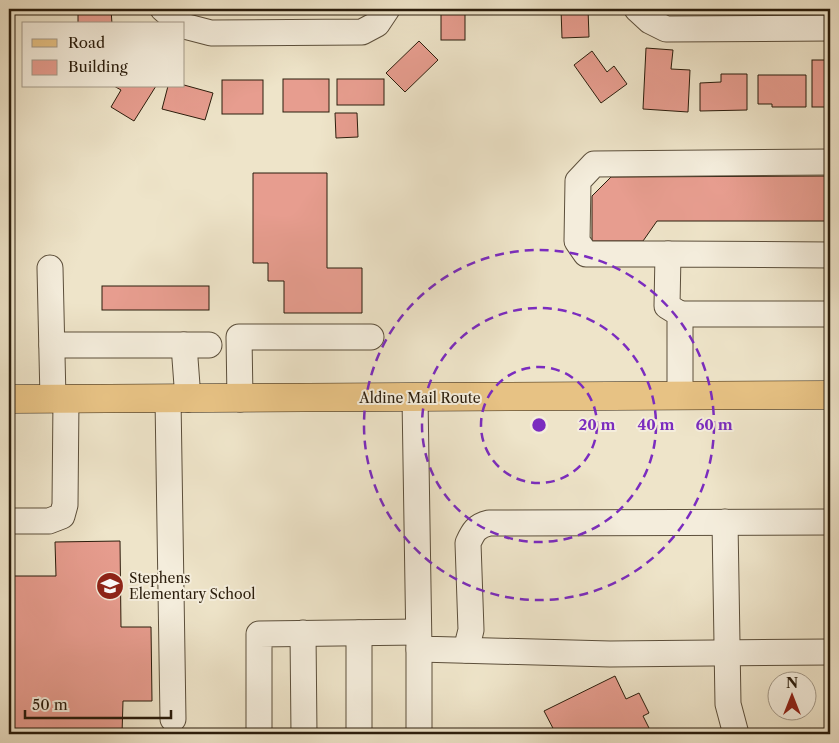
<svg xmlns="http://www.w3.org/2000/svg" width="839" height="743" font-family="'Libre Caslon Text',serif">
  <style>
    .building { fill: #e79d8f; stroke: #2b1d0c }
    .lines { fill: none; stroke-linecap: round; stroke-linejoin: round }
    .minor-casing { stroke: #5c4f3b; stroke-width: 27 }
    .major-casing { stroke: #2b1d0c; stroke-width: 29 }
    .minor { stroke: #f4eddc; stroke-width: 25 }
    .major { stroke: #e7c284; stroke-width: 28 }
    .ring { fill: none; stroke: #7b2cbf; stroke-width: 2.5; stroke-dasharray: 9 6 }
    .labels { text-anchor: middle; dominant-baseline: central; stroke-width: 4; stroke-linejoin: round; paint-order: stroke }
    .street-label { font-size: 14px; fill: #2b1d0c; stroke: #f4eddc }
    .poi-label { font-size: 14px; fill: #2b1d0c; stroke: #f4eddc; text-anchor: start }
    .centre { fill: #7b2cbf; stroke: #f4eddc; stroke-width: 2.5 }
    .ring-label { font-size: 15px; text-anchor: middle; font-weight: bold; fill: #7b2cbf; stroke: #f4eddc; stroke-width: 4; stroke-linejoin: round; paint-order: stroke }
  </style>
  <rect width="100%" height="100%" fill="#eee4c9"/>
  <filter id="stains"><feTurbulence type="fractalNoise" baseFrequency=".004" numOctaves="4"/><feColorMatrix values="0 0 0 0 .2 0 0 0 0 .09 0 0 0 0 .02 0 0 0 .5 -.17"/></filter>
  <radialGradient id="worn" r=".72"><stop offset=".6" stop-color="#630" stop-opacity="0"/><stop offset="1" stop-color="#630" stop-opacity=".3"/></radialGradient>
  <g class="building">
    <path d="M78,9H111L112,24H78Z"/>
    <rect x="441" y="9" width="24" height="31"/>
    <path d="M561,9H588L589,37L562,38Z"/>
    <path d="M419,41L438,60L405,92L386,73Z"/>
    <path d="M646,48L673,50L671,69L690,70L688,112L643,109Z"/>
    <path d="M592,51L607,72L614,66L627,84L601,103L574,65Z"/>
    <rect x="812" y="60" width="18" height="47"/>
    <path d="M721,74H747V110L700,111V83L721,82Z"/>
    <path d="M758,75H806V107H772V104H758Z"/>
    <rect x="283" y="79" width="46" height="33"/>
    <rect x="337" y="79" width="47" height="26"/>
    <rect x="222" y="80" width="41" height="34"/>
    <path d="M184,85L213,93L205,120L162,109L168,86Z"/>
    <path d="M114,86H156L134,121L111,107L121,90Z"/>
    <path d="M335,113H357L358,137L336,138Z"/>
    <path d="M253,173H327V268H362V313H284V281H268V263H253Z"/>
    <path d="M830,176V221H657L643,241H592V196L611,177Z"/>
    <rect x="102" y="286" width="107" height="24"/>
    <path d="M120,541L121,627H151L152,701H123L122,734H9V576H56L55,542Z"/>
    <path d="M615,676L626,699L639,693L649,713L643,716L652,734H556L544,711Z"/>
  </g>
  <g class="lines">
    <g class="minor-casing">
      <g id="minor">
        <path d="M163,9L180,24"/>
        <path d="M637,9L650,21L666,29L830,28"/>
        <path d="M184,26L211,33L362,32L377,24L387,9"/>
        <path d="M668,254H586L577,241L578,181L594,164L830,162"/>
        <path d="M50,268L53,399"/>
        <path d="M680,314H830"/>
        <path d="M52,345H209"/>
        <path d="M184,345L188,399"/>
        <path d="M680,396V314L667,306L668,254L830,255"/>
        <path d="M415,398L419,649L610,654L830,652"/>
        <path d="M168,399L173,719"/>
        <path d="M240,399L239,337H371"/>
        <path d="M9,521H49L62,516L65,505L66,399"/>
        <path d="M725,522L728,704L736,734"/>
        <path d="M303,633L304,734"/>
        <path d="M359,633V734"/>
        <path d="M419,649V734"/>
        <path d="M466,650L471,630L468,543C473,532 476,526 489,523L830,522"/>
        <path d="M259,734V634L418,632"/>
      </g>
    </g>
    <g class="major-casing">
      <path id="major" d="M9,399L830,395"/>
    </g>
    <use href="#minor" class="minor"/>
    <use href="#major" class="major"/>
  </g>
  <g class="ring">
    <circle cx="539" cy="425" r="58"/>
    <circle cx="539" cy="425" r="117"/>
    <circle cx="539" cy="425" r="175"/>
  </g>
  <defs>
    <g id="school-disc" transform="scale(1.4375)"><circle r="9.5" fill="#8f2418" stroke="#f4eddc"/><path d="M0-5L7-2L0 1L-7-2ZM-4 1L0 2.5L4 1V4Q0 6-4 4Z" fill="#fff"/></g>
  </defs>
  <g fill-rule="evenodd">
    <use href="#school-disc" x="110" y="586"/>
  </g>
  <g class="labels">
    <g class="street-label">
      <text x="420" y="398">Aldine Mail Route</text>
    </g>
    <g class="poi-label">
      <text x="129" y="578">Stephens<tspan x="129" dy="16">Elementary School</tspan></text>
    </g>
  </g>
  <circle cx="539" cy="425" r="8" class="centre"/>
  <g class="ring-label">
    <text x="597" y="430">20 m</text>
    <text x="656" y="430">40 m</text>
    <text x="714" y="430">60 m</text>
  </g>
  <rect width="839" height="743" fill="none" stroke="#eee4c9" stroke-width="30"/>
  <rect x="10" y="10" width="819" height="723" fill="none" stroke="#2b1d0c" stroke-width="2.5"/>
  <rect x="15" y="15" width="809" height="713" fill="none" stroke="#2b1d0c"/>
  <rect x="22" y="22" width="162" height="65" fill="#f4eddc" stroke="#a49a89"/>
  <rect x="32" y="39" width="25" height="8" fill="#e7c284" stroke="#a49a89"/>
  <text x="68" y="48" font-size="15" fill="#2b1d0c">Road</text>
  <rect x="32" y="60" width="25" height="15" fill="#e79d8f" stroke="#a49a89"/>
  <text x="68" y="72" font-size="15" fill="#2b1d0c">Building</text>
  <g transform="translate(792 696)"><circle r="24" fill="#f4eddc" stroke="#a49a89"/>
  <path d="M0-4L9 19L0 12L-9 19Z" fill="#8f2418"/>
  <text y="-8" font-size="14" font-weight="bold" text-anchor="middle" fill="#2b1d0c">N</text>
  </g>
  <path d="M25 710v8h146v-8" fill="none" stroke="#2b1d0c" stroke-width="2.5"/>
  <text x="32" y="710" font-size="15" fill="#2b1d0c" stroke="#f4eddc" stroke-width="4" paint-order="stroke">50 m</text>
  <rect width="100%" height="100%" filter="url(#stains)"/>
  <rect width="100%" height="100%" fill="url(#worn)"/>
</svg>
